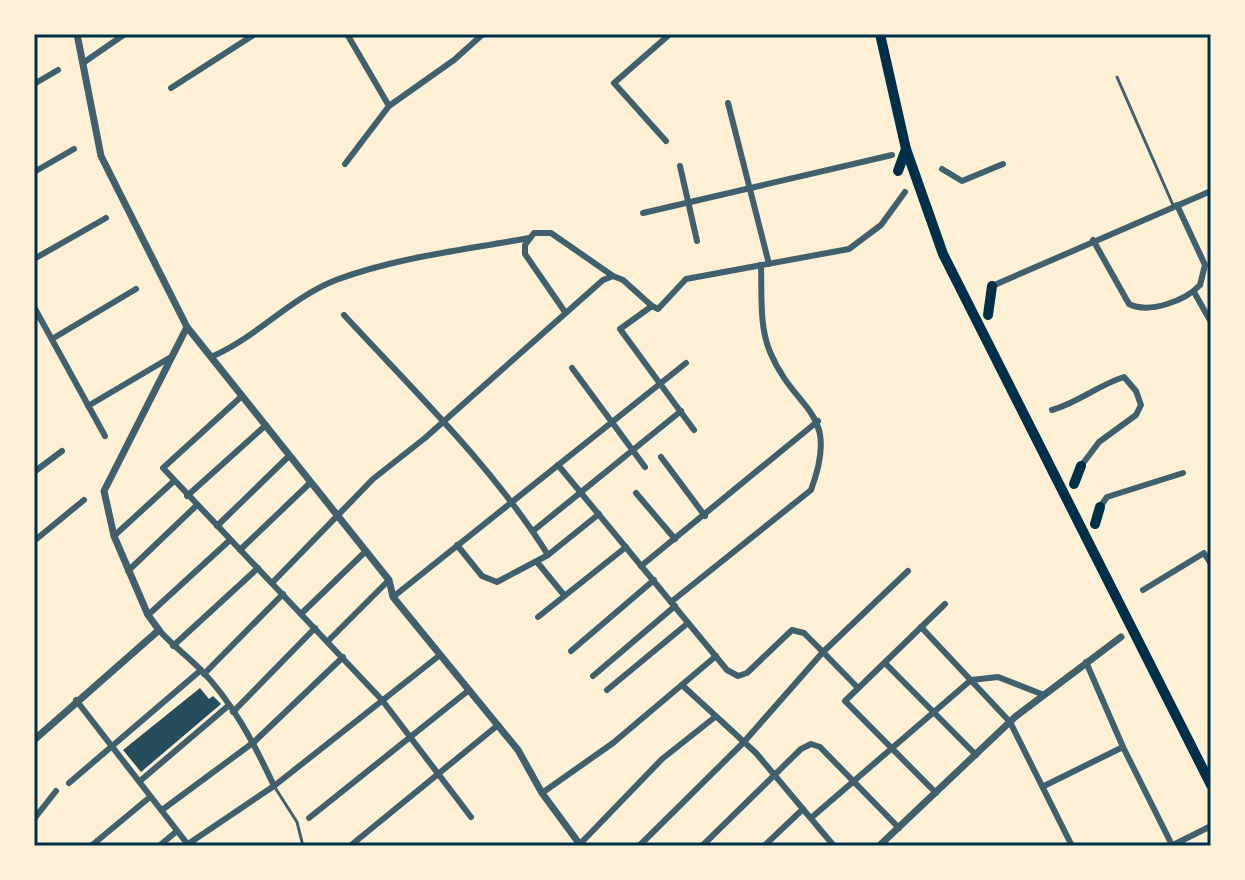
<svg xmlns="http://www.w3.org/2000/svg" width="1245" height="880" font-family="'Roboto Serif',serif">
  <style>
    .building { fill: #264d5e }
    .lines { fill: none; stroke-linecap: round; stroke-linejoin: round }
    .service { stroke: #3f606c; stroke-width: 3 }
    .minor { stroke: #3f606c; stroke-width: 6 }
    .tertiary { stroke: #3f606c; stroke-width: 7 }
    .trunk { stroke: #003049; stroke-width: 10 }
    .neatline { fill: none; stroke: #003049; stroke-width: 3 }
  </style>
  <rect width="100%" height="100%" fill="#fdf0d5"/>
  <path class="building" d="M200,688L209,699L213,696L221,704L141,772L123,750Z"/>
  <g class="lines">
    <g class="service">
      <path d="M1117,77L1173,205"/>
      <path d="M274,786L297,822L303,846"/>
    </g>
    <g class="minor">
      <path d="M347,34L389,106"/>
      <path d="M83,63L125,34"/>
      <path d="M34,84L58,70"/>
      <path d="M171,88L255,34"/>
      <path d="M728,103L769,264"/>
      <path d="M666,141L614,83L670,34"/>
      <path d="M345,164L389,106L454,60L483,34"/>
      <path d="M680,166L697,241"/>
      <path d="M942,169L962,181L1003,164"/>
      <path d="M34,172L74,149"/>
      <path d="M643,213L892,155"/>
      <path d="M1093,240L1129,304C1149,314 1185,301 1200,285L1205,265L1177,205"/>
      <path d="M34,259L106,218"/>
      <path d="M992,286L1211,191"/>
      <path d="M1194,292L1211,322"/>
      <path d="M34,307L105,436"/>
      <path d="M565,312L525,254V245L534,233H551L613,276"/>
      <path d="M344,315C414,391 493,467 548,555"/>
      <path d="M52,339L136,289"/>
      <path d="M211,357C256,338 290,298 336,280C397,257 465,250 529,238"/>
      <path d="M572,368L645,467"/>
      <path d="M242,396L163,468L382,700L471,817"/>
      <path d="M88,406L171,357"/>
      <path d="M1052,410C1078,403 1098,385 1124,377L1136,391L1141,405L1136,415L1099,442L1081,466"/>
      <path d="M694,430L620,329L652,306L658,309L686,279L849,249L881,225L905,192"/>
      <path d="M661,457L705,516"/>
      <path d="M558,465L727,670L738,676L747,673L792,630L804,633L823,652L908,571"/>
      <path d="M34,472L62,451"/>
      <path d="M636,493L675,539"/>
      <path d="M187,496L266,425"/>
      <path d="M1100,507L1107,497L1183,473"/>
      <path d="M217,526L289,456"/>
      <path d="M533,531L681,411"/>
      <path d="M114,536L174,481"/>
      <path d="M34,541L84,500"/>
      <path d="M457,545L482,576L497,582L548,555L599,514"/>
      <path d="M240,550L310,483"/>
      <path d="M537,562L564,595"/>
      <path d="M641,566L818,421"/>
      <path d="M128,571L197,505"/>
      <path d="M272,583L373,479L425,438L603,280L613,276L623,280L652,306"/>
      <path d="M1143,590L1204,553L1211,564"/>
      <path d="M393,597L686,363"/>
      <path d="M671,602L811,490C841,409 796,414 770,352C759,326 762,293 761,265"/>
      <path d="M302,613L366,551"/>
      <path d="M148,615L230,540"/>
      <path d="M538,617L626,547"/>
      <path d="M921,627L1010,722L1072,846"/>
      <path d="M159,630C171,644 186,655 200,669C232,701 255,745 274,786"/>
      <path d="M328,641L389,580"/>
      <path d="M173,646L258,568"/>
      <path d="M571,651L654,580"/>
      <path d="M1086,662L1123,747"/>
      <path d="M885,663L976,755"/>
      <path d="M204,674L283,594"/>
      <path d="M593,676L675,606"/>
      <path d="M682,685L756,753L834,846"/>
      <path d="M607,690L688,623"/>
      <path d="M76,700L189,846"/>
      <path d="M233,712L315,628"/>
      <path d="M140,781L228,706"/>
      <path d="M69,783L201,670"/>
      <path d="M1044,786L1123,747L1172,845"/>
      <path d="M542,793L613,743L716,656"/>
      <path d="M936,793L845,701L945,604"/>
      <path d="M162,810L254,742L343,657"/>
      <path d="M309,818L469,690"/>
      <path d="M811,818L971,680L998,677L1044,695"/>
      <path d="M34,819L56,791"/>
      <path d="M188,844L274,786L440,655"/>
      <path d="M580,844L662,759L715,717"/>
      <path d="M91,846L150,797"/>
      <path d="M159,846L177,831"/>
      <path d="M350,846L498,725"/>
      <path d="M639,846L743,743L823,652L858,688"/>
      <path d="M702,846L801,749L811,744L820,747L899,828"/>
      <path d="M764,846L803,809"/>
      <path d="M1171,846L1211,826"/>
    </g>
    <g class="tertiary">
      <path d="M77,34L101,156L187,327L389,580L393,597L518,750L542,793L581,846"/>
      <path d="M34,740L159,630L148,615L114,536L104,491L187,327"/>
      <path d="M879,846L1015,717L1121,637"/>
    </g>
    <g class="trunk">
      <path d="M880,34L906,149L943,254L1211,785"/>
      <path d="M898,171L906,149"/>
      <path d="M988,315L992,286"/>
      <path d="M1074,484L1081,466"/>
      <path d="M1095,524L1100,507"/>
    </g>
  </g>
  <rect width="1245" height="880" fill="none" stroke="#fdf0d5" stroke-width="72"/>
  <rect x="36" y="36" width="1173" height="808" class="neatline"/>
</svg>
